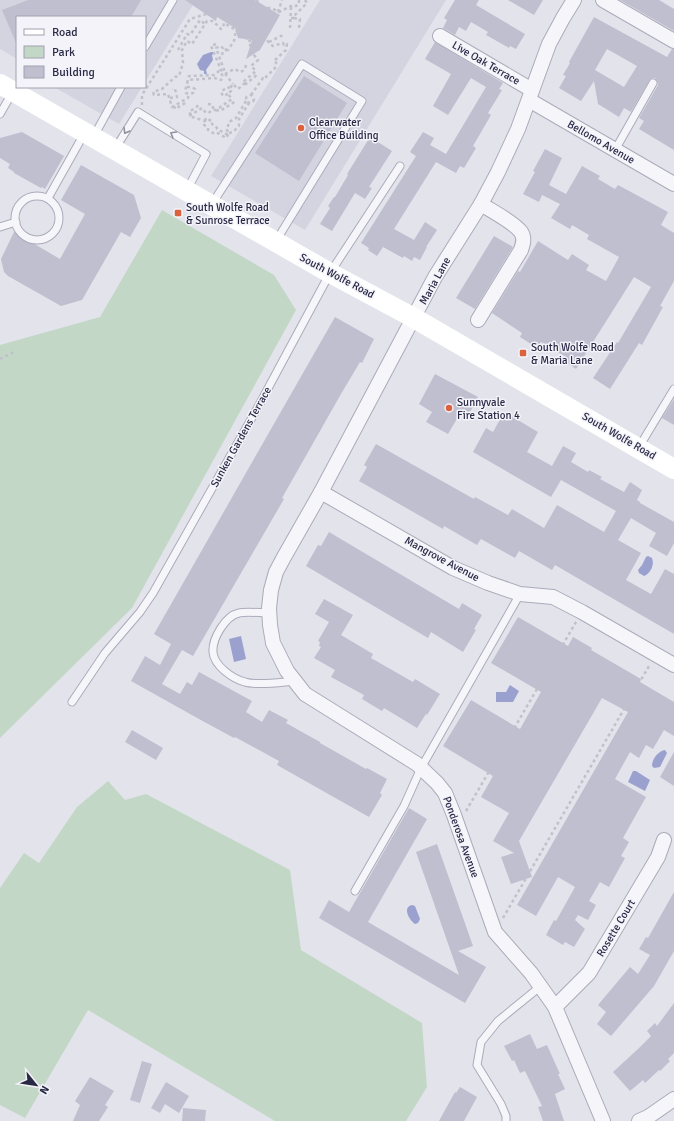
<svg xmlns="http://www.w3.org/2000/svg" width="674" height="1121" font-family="Signika,sans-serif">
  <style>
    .built { fill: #d4d4e1 }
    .green { fill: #c3d7c6 }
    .water { fill: #9ba1cf }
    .building { fill: #bfbfd0; fill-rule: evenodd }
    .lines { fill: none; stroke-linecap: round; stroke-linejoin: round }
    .lane-casing { stroke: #ababba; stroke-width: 9 }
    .street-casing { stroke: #ababba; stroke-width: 16 }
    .path { stroke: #c1c1cb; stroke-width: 2.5; stroke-dasharray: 3 3; stroke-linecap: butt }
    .lane { stroke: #f6f6fa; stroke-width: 7 }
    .street { stroke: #f6f6fa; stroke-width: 14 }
    .secondary { stroke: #fff; stroke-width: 20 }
    .oneway { stroke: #9090a0 }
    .poi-dot { fill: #db623e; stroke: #f3f3f9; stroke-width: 1.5 }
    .labels { text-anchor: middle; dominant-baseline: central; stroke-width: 3; stroke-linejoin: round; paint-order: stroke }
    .street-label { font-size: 11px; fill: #292946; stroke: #f3f3f9 }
    .poi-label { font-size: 11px; fill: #292946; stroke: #f3f3f9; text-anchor: start }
  </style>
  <rect width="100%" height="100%" fill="#e3e3ec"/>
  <g class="built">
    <path d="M0,0H196L145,82V17H17V59L0,49Z"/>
    <path d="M320,0H446L305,230L211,176Z"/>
    <path d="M54,87H142L119,124Z"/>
  </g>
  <g class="green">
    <path d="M162,210L274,275L296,310L132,608L0,738V345L100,317Z"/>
    <path d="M108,781L125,800L146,794L290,870L301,950L422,1023L427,1087L406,1121H275L88,1010L25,1118L0,1105V888L24,853L39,863L77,807Z"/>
  </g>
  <g class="water">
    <path d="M211,52H213L214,53L212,55L213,60L206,70L207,74H204V71L200,70L197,64L203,55Z"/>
    <path d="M648,556L652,558C655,565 650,574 644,576L639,573L638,570L642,565L646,557Z"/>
    <path d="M241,636L246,659L234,662L229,639Z"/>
    <path d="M510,685L519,691L513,702H496V692H506Z"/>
    <path d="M665,750L667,753L660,767L654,768L652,766C652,759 658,751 665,750Z"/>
    <path d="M633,771H636L650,780L645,791L628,782Z"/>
    <path d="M412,905L415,906L420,919L418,923L415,924C409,920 402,907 412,905Z"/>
  </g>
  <g class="building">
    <path d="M28,0H141L131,17H17V45L2,10Z"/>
    <path d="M185,0H255L280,15L260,50L246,59L252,40L238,38L235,28L217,17L216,21Z"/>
    <path d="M455,0H479L476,5L525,34L516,49L510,46L509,48L495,40L486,35L488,32L471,22L466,31L459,27L455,35L443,28L447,20L444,18Z"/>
    <path d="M508,0H543L534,15Z"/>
    <path d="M620,0H659L674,9V31Z"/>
    <path d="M594,17L667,57L672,49H674V150L639,129L644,121L639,118L658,85L657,81L655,78L651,79L649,81L631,112L624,108L619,117L598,104L594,81L581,101L559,88L566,76L563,75L570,63L569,62ZM607,49L637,66L624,87L595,70Z"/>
    <path d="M435,42L503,83L499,89L502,90L488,113L491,115L473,146L476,148L464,168L460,166L456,173L436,162L394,229L414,240L425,222L437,230L426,247H427L420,260L414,257L412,261L404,256L403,258L383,247L377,256L368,250L369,248L361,243L416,156L410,152L423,132L434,138L430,145L446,154L486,87L471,78L448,115L433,106L451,74L425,59Z"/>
    <path d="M304,76L347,103L299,181L255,153Z"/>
    <path d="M22,132L64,156L45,189L42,187L41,188L14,173V172L8,168L10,164L0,158V138Z"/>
    <path d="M370,137L392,151L369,187L372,188L365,199L355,193L332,231L320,224L330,208L328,206L334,197H335L348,175L347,174Z"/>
    <path d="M545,149L562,158L549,185L566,194L582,166L600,176L598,179L615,189L618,185L668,212L661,225L674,233V281L660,306L663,307L642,345L639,343L610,389L593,378L617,342L618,343L651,287L634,277L576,369L564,361L566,357L545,344L541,342L537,348L520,337L522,333L492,313L518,271L520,272L538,241L568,260L572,254L589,265L586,270L606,281L619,257L587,239L589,235L572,225L570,229L551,218L560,204L542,195L539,202L523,194L535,172L533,171Z"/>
    <path d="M81,165L134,195L141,218L130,237L121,232L82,300L61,306L8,276L4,272L1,259L14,232L60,259L85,214L61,200Z"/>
    <path d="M494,236L513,247L475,309L456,298Z"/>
    <path d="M335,317L374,339L362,363L360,362L341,394L282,498L284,499L193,656L182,650L162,684L180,694L187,682L192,685L199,672L252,701L246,712L262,722L269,710L288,720L286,723L320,742V743L366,769L367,768L387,779L380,793L382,795L369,817L277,765L279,761L235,737L234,738L199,719L131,681L145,656L160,665L171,644L154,634Z"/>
    <path d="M435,374L478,397L468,416L461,412L448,434L426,422L432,412L419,404Z"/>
    <path d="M674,399V425L662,418Z"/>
    <path d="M504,412L538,432L527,452L552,466L563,446L576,453L571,462L588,472L589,470L602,477L600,479L624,492L630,482L642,490L637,500L640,502V503L674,522V543L667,556L649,546L656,533L631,518L618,540L641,553L626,580L651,594L665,569L674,574V634L555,565L552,570L519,551L515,558L481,539L477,545L444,526L443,529L359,481L367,467L364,465L376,444L474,499L475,497L508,515L512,509L544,528L557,505L604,532L616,511L561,480L551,497L473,452L486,428L493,432Z"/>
    <path d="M329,532L459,609L462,603L482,615L474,629L476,630L463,652L431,632L428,638L306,566L318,545L321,546Z"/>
    <path d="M324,599L353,615L341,635L373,654L371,658L413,682L415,679L440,694L427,715L426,714L417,728L384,708L382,711L362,699L364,695L331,677L335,670L314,658L321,647L319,646L320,642L318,641L329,622L315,614Z"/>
    <path d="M518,617L568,646L573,637L592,648L591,650L641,679L640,682L674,702V736L664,730L653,749L646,745L639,758L630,752L615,779L646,797L623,838L629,842L621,856L625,858L609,887L600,882L589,901L596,905L588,920L578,915L575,920L585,929L574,947L565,942L563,945L546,935L554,920L556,921L575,887L558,877L536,916L517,905L628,712L602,698L519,841L532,877L511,884L501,857L514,853L493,841L509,813L481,797L493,776L443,746L471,700L520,729L541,692L491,663Z"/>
    <path d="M132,730L163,748L156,760L125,742Z"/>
    <path d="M674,752V786L660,777Z"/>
    <path d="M409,808L427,819L368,922L459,975L416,852L437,844L473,946L458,951L486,967L465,1003L319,918L329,900L349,912Z"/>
    <path d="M674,892V951L654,986L611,1036L597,1024L606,1012L598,1005L630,967L638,974L650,955L639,949L646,937L648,938Z"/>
    <path d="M674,1003V1053L668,1059L670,1061L660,1071L659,1070L645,1083L643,1080L630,1091L613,1072L638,1049L651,1036L647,1031L655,1023L657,1026Z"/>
    <path d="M530,1034L537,1049L547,1045L560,1074H558L565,1089L555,1094L564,1121H543L538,1107L542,1106L525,1071L520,1073L514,1060L512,1061L504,1046Z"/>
    <path d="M142,1061L152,1064L140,1103L130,1100Z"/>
    <path d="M90,1077L114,1091L105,1105L108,1107L99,1121H73L80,1105L75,1101Z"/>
    <path d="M166,1082L189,1096L179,1113L165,1104L160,1113L151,1108Z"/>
    <path d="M460,1087L477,1097L464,1121H439L455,1092L456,1093Z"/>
    <path d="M183,1108L206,1110L205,1121H182Z"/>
  </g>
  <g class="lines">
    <g class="lane-casing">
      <g id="lane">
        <path d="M145,47L173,0"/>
        <path d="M0,114L12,93"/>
        <path d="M94,136L121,87"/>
        <path d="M115,149L138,112L206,154L187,190"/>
        <path d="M615,150L653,83"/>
        <circle cx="37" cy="218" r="22"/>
        <path d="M48,198L84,134"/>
        <path d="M212,204L302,64L362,101L276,241"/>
        <path d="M0,227L16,222"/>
        <path d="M639,447L674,389"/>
        <path d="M270,613C261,613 246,611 239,613C225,616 212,639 213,652C214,666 233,679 245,682C257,686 282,682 295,681"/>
        <path d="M72,702L105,653L140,612L153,593L258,407L330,273L400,166"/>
        <path d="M355,891L404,806L421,768L520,594"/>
        <path d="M506,1121V1116L501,1104L477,1065L481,1042L498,1021L541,986"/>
      </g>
    </g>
    <g class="street-casing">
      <g id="street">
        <path d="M574,0L563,18L549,44L518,129L498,172L481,204L435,277L321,492L284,557L276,572L271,590L269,608L270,625L273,643L287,671L305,694L417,764L437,783L445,793L454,815L495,932L531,973L555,1007L603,1121"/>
        <path d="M603,0L674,41"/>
        <path d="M440,36L532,90"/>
        <path d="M529,100L674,184"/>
        <path d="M478,320L521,250C523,244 525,238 521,232C515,223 490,210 481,204"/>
        <path d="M321,492L453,568L488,583L520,594L553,597L582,612L674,665"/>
        <path d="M555,1007L589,973L658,857L664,840"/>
        <path d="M639,1121L648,1117L674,1099"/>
      </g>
    </g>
    <g class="path">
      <path d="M278,12L282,0"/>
      <path d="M291,18H294V16L307,3L305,0"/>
      <path d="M294,18L300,19L299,28"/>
      <path d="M290,28L291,7"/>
      <path d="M246,39L255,33L257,28H261L263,30L264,33L262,36H257L248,42L255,52"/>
      <path d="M269,42L285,34"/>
      <path d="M216,44L211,46L222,72"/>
      <path d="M178,50L187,34L190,35L200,20L205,24"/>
      <path d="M226,50H228L234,41L236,30L237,31L241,28L258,0"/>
      <path d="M222,55L223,51L226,50L225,47L223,48L220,46L216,48L226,75L233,84"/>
      <path d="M275,60L286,50L287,44L284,45L283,43L273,46L269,43L265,36L266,29C257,24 257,7 270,8C273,8 276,11 279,12L293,5L296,6L299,4V0"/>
      <path d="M225,74L234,69L241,72L245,69L246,65"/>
      <path d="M187,83L189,76L214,75L219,71L223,76L221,80H219L215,78L188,80L185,91L186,93L189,94L188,98L172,107L168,94L154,95L153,92L162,89L175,77L179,76L183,63L182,50L187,41L192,44L207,21H213L221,29L223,28L224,23L236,30"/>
      <path d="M245,83L246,84L258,74"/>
      <path d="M187,87H192L195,89L193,93L189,94"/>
      <path d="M228,94L223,96L221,92L227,87L230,88"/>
      <circle cx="250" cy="99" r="4"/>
      <path d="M251,95L263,78L264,79L276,67V59"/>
      <path d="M170,98L177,97L175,89H172"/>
      <path d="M246,101L236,118L229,122V124L226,129L229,133L226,138L216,132L213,133L208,130V128L203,124L205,121L189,116L202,108L206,113H208L213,110H216L232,99L228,94L231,91L230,88L233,84L238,89L245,83L243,82L256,71L251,66L258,60L254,55L258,36"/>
      <path d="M208,104L213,105V110"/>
      <path d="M142,105V95L190,19L213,12L240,29"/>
      <path d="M174,106L175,109L187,102"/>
      <path d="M216,110L220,111L236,101"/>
      <path d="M191,115L189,112L199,105"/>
      <path d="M205,121L206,118L213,122L212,124L217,128V129L228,135"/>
      <path d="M229,133L233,132L239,126V119L249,103"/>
      <path d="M0,359L14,352"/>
      <path d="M466,811L576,622"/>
      <path d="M503,918L649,666"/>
    </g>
    <use href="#lane" class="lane"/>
    <use href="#street" class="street"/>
    <path class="secondary" d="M0,84L330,273L414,318L674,469"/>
  </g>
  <defs><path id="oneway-chevron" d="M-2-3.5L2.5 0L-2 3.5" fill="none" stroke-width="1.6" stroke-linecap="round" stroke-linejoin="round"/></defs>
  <g class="oneway">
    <use href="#oneway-chevron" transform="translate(126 131) rotate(121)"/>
    <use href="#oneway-chevron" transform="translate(173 134) rotate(-149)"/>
  </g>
  <g class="poi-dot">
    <circle cx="301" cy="128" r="4"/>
    <rect x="174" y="209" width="8" height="8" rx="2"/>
    <rect x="519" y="349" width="8" height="8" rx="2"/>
    <circle cx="449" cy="408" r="4"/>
  </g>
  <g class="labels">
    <g class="street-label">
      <text transform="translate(486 63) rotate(30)">Live Oak Terrace</text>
      <text transform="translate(601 142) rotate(30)">Bellomo Avenue</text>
      <text transform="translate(337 276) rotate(28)">South Wolfe Road</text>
      <text transform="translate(435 281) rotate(-61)">Maria Lane</text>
      <text transform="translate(619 436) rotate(30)">South Wolfe Road</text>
      <text transform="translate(241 437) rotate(-61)">Sunken Gardens Terrace</text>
      <text transform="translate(442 559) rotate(28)">Mangrove Avenue</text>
      <text transform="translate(461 837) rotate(70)">Ponderosa Avenue</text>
      <text transform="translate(616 928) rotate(-59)">Rosette Court</text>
    </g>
    <g class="poi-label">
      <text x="309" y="122">Clearwater<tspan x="309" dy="13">Office Building</tspan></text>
      <text x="186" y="207">South Wolfe Road<tspan x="186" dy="13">&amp; Sunrose Terrace</tspan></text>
      <text x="531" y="347">South Wolfe Road<tspan x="531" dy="13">&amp; Maria Lane</tspan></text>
      <text x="457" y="402">Sunnyvale<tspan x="457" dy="13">Fire Station 4</tspan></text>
    </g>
  </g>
  <rect x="16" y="16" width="130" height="72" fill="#f3f3f9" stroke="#a2a2b1"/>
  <rect x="24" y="29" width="20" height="6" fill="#ffffff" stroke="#a2a2b1"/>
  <text x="52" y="36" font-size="12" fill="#292946">Road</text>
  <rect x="24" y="46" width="20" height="12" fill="#c3d7c6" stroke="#a2a2b1"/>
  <text x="52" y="56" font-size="12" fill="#292946">Park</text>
  <rect x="24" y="66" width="20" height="12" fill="#bfbfd0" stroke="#a2a2b1"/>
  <text x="52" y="76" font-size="12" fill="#292946">Building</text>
  <g transform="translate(36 1085) rotate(120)" stroke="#f3f3f9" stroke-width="3" paint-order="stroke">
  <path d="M0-3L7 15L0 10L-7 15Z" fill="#292946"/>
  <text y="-6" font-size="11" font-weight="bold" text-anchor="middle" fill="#292946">N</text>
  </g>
</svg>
